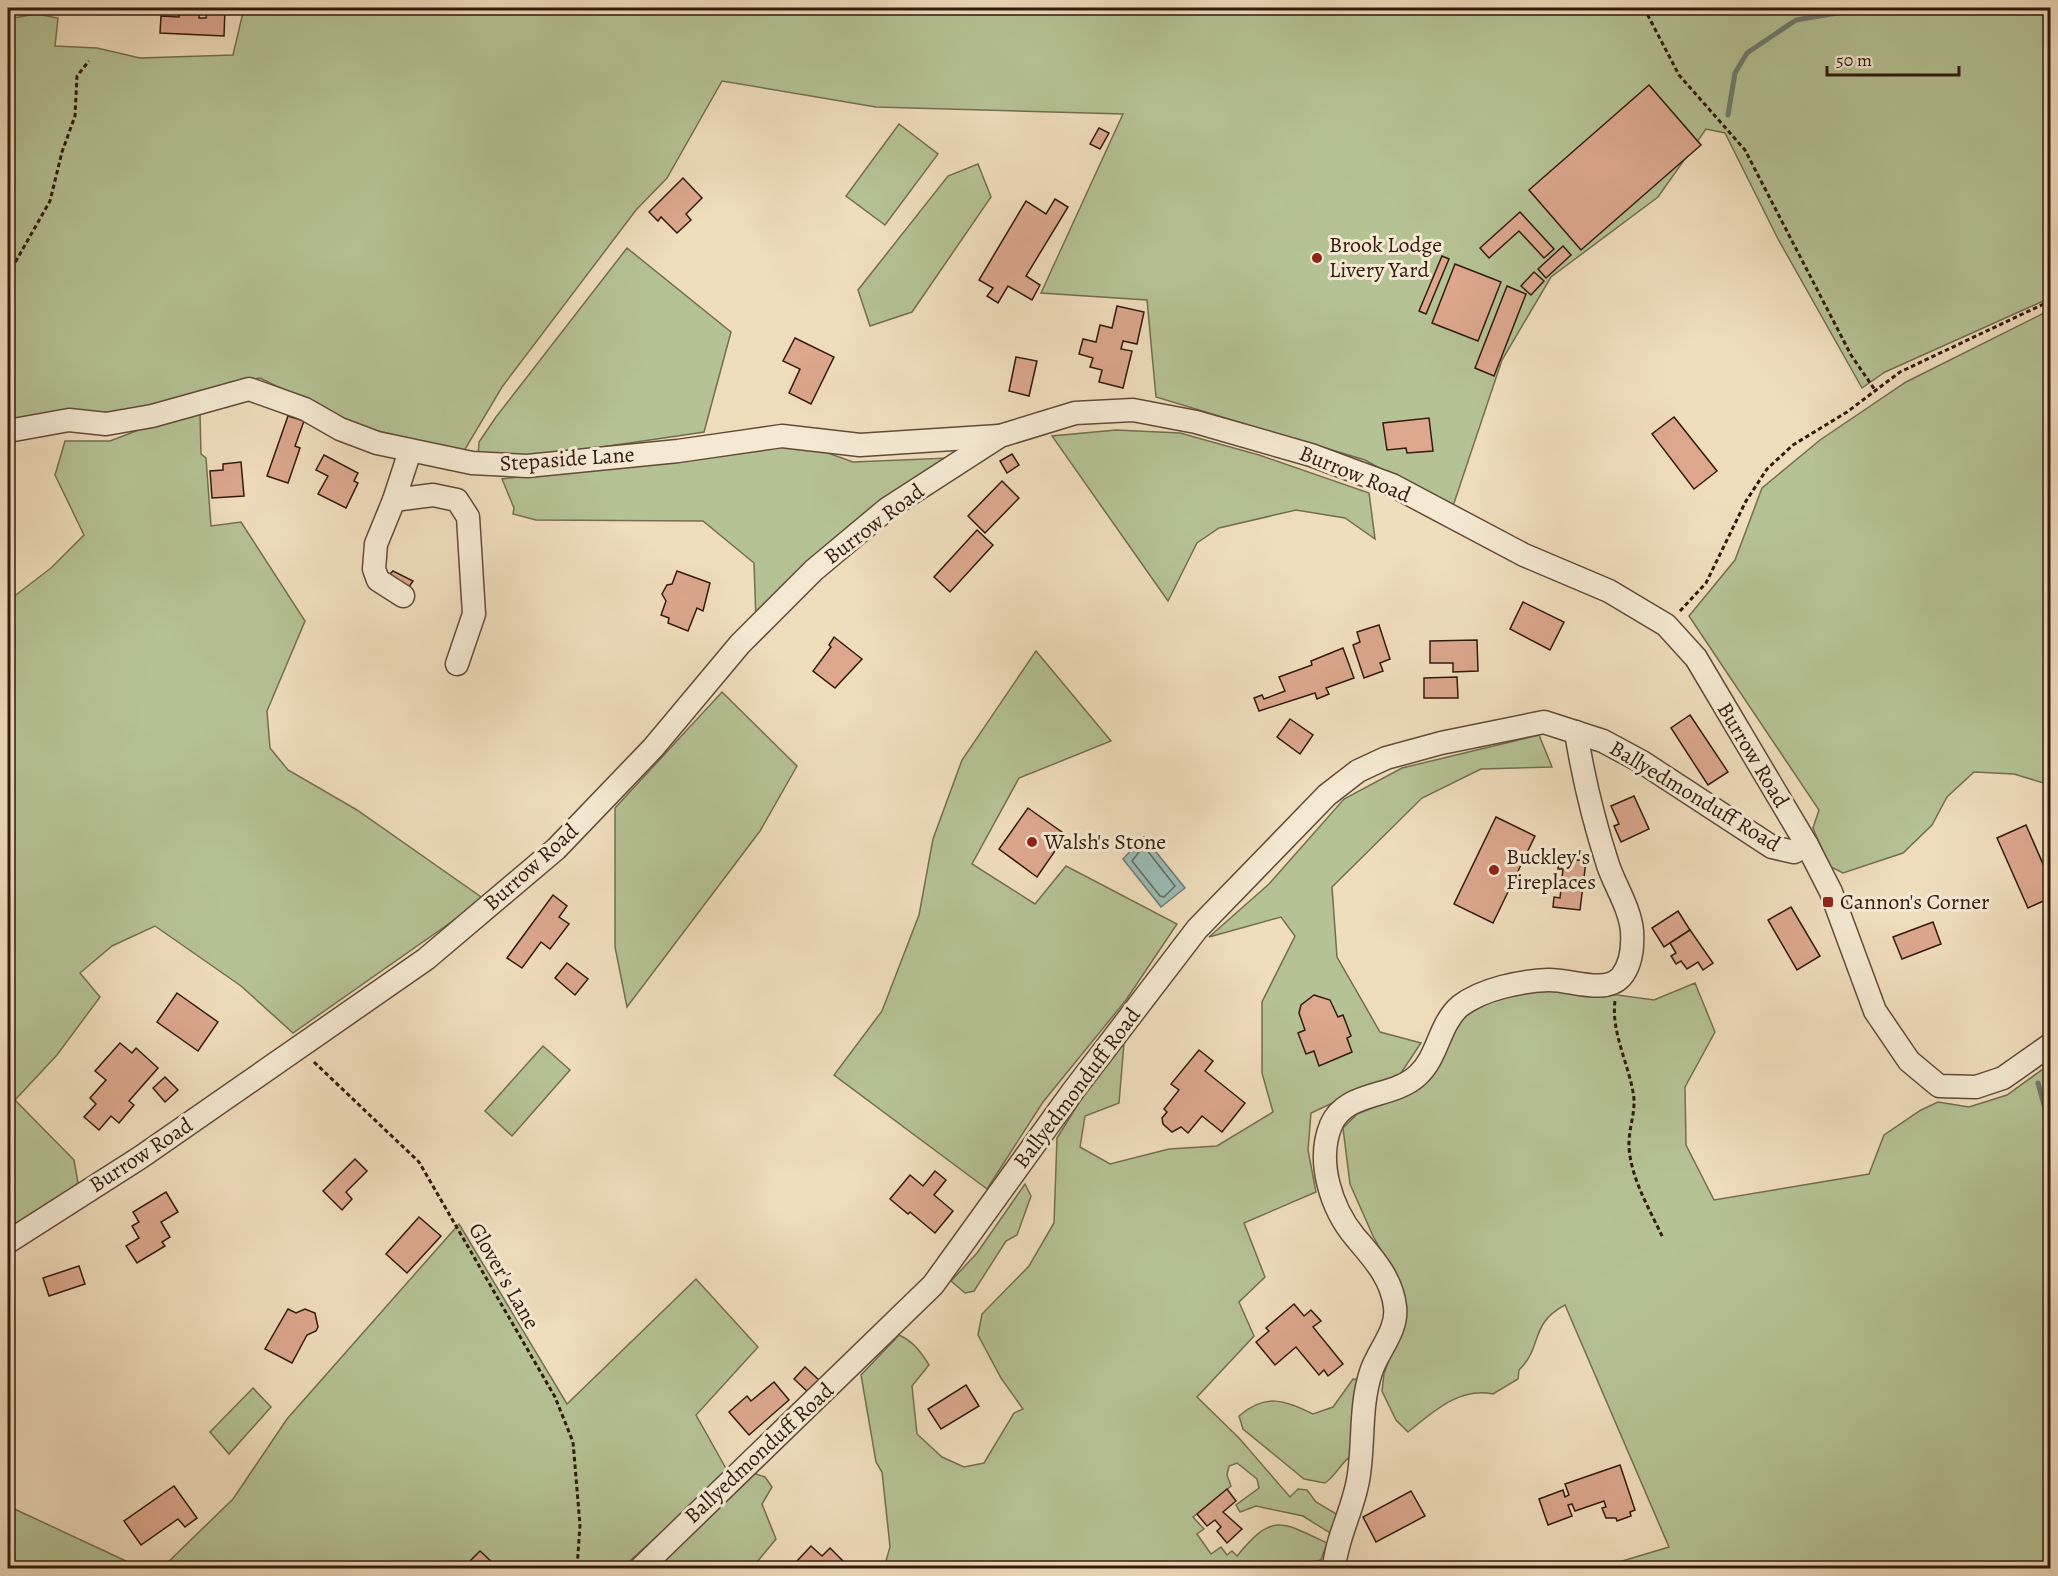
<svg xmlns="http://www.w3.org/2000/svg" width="2058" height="1576" font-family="Alegreya,serif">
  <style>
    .green { fill: #b5c294; stroke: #746e50; stroke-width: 1.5 }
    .water { fill: #9abbb4; stroke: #707b71; stroke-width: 1.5 }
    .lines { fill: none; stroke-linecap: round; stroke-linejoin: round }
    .shore { stroke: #666a60; stroke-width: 1.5 }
    .stream { stroke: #707b71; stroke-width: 5 }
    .building { fill: #dca78d; stroke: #321a0d; stroke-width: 1.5 }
    .minor-casing { stroke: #624b39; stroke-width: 25 }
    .path { stroke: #321a0d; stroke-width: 3; stroke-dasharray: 4.5 3; stroke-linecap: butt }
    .minor { stroke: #f5e9d3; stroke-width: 22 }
    .poi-dot { fill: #8f2418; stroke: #f5e9d3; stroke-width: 2 }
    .labels { text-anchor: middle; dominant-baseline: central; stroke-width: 6; stroke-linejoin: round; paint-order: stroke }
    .poi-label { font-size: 22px; fill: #321a0d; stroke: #f5e9d3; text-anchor: start }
    .street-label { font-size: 22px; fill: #321a0d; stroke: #f5e9d3 }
  </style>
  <rect width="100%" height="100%" fill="#f0ddbc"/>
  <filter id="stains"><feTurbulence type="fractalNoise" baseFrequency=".00333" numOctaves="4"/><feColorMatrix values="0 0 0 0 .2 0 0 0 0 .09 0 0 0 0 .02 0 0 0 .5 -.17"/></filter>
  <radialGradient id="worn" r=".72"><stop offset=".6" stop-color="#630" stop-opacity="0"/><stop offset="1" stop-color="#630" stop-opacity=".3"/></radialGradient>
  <g class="green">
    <path d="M244,8H2050V298L1885,372L1862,388L1778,239L1725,133L1706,129L1658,197L1551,277L1502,360L1452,509L1365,460L1156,397L1147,300L1041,293L1123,114L876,107L722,81L667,178L636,210L502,387L464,451L361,427L260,378L227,384L157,404L98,416L8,418V19L36,14L58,18L55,46L97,48L140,58L233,55Z"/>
    <path d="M899,124L938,154L885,225L846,196Z"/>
    <path d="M978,164L991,197L912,312L870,326L858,290L948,176Z"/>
    <path d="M627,248L731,332L704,432L534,457H478L479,442L496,417Z"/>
    <path d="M2050,310V785L2014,774L1974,772L1947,797L1932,825L1903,853L1843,873L1829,866L1813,828L1819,810L1689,616L1735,560L1762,488L1820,440L1906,382Z"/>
    <path d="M200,414L201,454L206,458L211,526L241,522L305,621L267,711L270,748L288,770L357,810L484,899L293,1033L241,986L155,926L112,946L80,973L100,997L57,1055L15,1100L74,1160L78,1183L8,1236V601L51,568L84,535L55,475L65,441H110L149,426Z"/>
    <path d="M1116,430L1180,433L1259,455L1369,493L1375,539L1345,518L1296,510L1219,528L1197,543L1168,601L1052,436Z"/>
    <path d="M785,446L825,452L853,462L948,458L756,621L754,563L703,521L536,520L513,514L514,508L502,479Z"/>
    <path d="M1036,651L1111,741L1019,778L972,864L1035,904L1066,866L1177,924L1126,1000L1043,1102L987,1189L834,1075L882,1011L919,915L933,839L962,760Z"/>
    <path d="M722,692L797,766L760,831L627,1007L615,947V808Z"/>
    <path d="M1539,735L1552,767L1481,769L1422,798L1332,887L1337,957L1380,1032L1421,1043L1397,1079L1354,1093L1311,1113L1308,1150L1316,1192L1244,1223L1265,1277L1239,1302L1254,1336L1197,1397L1239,1438L1290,1497L1298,1489L1307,1490L1316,1502L1338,1515L1330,1533L1303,1516L1256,1506L1240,1512L1236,1505L1259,1488L1257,1479L1237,1463L1229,1466L1227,1475L1231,1486L1193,1517L1204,1529L1197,1534L1211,1554L1221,1547L1227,1555L1232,1551L1237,1556C1272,1513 1281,1521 1327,1543L1321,1560L1283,1568H884L890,1547L889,1537L882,1472L876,1462L861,1375L899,1335C914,1342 921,1352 929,1365L912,1386L917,1434L942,1457L964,1467L984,1463L1014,1413L1023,1409L1001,1378L978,1335L982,1314L1029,1266L1054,1223L1057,1138L1090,1085L1124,1043L1119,1103L1085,1116L1080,1147L1110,1164L1169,1149L1217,1146L1273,1112L1262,1073V1002L1295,936L1281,917L1209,937L1269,884L1344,799L1402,768Z"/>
    <path d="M1695,983L1715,1032L1685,1087L1686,1145L1714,1200L1869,1174L1884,1135L1921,1110L1938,1102L1969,1107L2007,1095L2050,1064V1568H1599L1669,1547L1565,1305C1529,1324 1543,1347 1519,1370L1518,1379L1493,1394C1459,1387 1433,1412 1408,1432L1396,1420L1382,1391L1384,1374L1391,1354L1396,1277L1373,1236L1350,1184L1343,1128L1357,1114L1398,1098L1454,1023L1499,996L1526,988L1588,991L1654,1000Z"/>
    <path d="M543,1046L570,1070L512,1136L485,1111Z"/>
    <path d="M1025,1184L1031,1196L1017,1235L1006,1241L974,1291L965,1293L951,1281L977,1253Z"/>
    <path d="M459,1224L567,1404L696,1279L758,1347L696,1415L728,1472L622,1568H162L233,1499L287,1419Z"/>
    <path d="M1353,1379L1360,1380L1354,1454C1340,1462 1338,1474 1325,1483L1304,1479L1243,1429L1239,1416C1266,1393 1284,1400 1313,1414L1333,1407Z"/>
    <path d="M253,1388L271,1407L229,1454L210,1432Z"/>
    <path d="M753,1473L765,1477L772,1487L762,1504L776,1539L752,1568H650Z"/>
    <path d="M8,1506L141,1568H8Z"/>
  </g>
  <path class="water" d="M1144,837L1185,888L1161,907L1123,859Z"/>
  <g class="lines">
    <path class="shore" d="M1142,848L1146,849L1175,886L1164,897L1160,896L1132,861Z"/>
    <g class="stream">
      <path d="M1728,115L1735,73L1747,53L1796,20L1843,12L1857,8"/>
      <path d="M2038,1083L2050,1127"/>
    </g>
  </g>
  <g class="building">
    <path d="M179,8H200L199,18H206L207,8H225L224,36L160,33L161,16L179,17Z"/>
    <path d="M1649,85L1701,145L1581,250L1529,190Z"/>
    <path d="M1099,128L1109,133L1100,149L1090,144Z"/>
    <path d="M683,178L702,198L686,214L691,220L677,233L661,217L658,221L649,212Z"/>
    <path d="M1055,199L1068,207L1026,276L1040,285L1032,300L1008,286L998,303L987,296L993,288L979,280L1026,201L1046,214Z"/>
    <path d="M1520,212L1554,249L1544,258L1519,231L1489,258L1480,248Z"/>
    <path d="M1563,246L1571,255L1546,278L1538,269Z"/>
    <path d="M1442,256L1449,259L1426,314L1419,311Z"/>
    <path d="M1455,264L1501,282L1478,341L1432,323Z"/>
    <path d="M1534,272L1544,281L1531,295L1521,286Z"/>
    <path d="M1507,286L1526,294L1494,376L1475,368Z"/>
    <path d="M1117,306L1144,312L1137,344L1123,341L1121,349L1132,351L1123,388L1099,382L1102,370L1090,367L1093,358L1079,354L1083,339L1096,342L1100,325L1112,328Z"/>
    <path d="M795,338L834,357L811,404L789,393L800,369L783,361Z"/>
    <path d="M1016,357L1037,361L1029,396L1009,391Z"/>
    <path d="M288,416L304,421L295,446L300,448L288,483L267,476Z"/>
    <path d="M1674,417L1717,471L1694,489L1652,434Z"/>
    <path d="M1429,418L1433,451L1407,453L1406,448L1387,450L1383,423Z"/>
    <path d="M1012,454L1019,465L1007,473L1000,461Z"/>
    <path d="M324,455L358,473L354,481L358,483L346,508L318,494L328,476L316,470Z"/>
    <path d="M241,462L244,496L212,498L210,471L223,470V464Z"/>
    <path d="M1002,481L1019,498L985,533L968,516Z"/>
    <path d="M977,530L993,545L950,592L934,577Z"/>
    <path d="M393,571L413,581L406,591L389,575Z"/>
    <path d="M677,571L710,583L703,611L697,608L688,631L668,623L669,618L661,615L666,601L662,594L667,585L672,584Z"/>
    <path d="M1523,602L1564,622L1550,650L1510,629Z"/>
    <path d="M1379,625L1390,659L1380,663L1383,671L1364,678L1353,645L1360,642L1357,632Z"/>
    <path d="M834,637L862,659L835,688L813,671L831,647L829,645Z"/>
    <path d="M1477,640L1478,671L1453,672V663H1430V641Z"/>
    <path d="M1343,648L1354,678L1326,688L1329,694L1317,699L1315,693L1259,711L1254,698L1262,695L1264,699L1285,691L1279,677L1312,665L1311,661Z"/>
    <path d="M1457,677L1458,698H1424V678Z"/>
    <path d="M1690,715L1728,772L1708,785L1671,728Z"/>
    <path d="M1290,719L1313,735L1300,754L1277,737Z"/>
    <path d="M1634,796L1649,829L1621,842L1614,826L1619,824L1611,806Z"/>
    <path d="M1028,808L1066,835L1037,877L999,849Z"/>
    <path d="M1496,817L1535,836L1493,923L1454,904Z"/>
    <path d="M2026,825L2050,880V898L2028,908L1997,838Z"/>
    <path d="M1559,858L1586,861L1580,910L1553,907L1554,897L1560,898L1563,869H1558Z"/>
    <path d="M553,895L567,906L559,917L569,924L550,949L541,942L522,968L507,958Z"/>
    <path d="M1791,907L1820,956L1797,970L1768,920Z"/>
    <path d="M1678,911L1690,930L1664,947L1652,928Z"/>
    <path d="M1933,922L1941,944L1902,959L1893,937Z"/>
    <path d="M1690,930L1713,963L1703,970L1698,962L1687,969L1681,961L1676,964L1671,956L1676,953L1670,943Z"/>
    <path d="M567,963L588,979L575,995L555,978Z"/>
    <path d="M177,993L218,1022L198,1051L157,1022Z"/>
    <path d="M1314,995L1330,1000L1338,1017L1343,1015L1351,1036L1347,1038L1352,1052L1319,1066L1314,1051L1306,1054L1298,1033L1305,1030L1299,1013L1301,1005Z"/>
    <path d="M120,1043L132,1053L136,1048L158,1068L129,1101L134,1105L119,1123L111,1116L99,1130L84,1117L96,1104L90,1098L106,1080L95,1071Z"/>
    <path d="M1199,1050L1213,1061L1205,1071L1245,1103L1222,1132L1202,1116L1188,1133L1181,1127L1172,1132L1163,1124L1162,1118L1167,1112L1164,1109L1179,1090L1171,1084Z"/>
    <path d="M165,1077L178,1090L165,1102L153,1088Z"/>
    <path d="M355,1159L367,1171L346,1192L352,1199L342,1210L323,1191Z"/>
    <path d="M935,1171L946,1180L934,1195L953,1211L935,1233L910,1212L908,1214L890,1199L910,1175L923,1186Z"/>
    <path d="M166,1192L178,1212L161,1222L170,1237L162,1242L165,1246L137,1263L126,1246L139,1238L132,1226L139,1222L133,1212Z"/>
    <path d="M419,1217L441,1236L407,1273L386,1254Z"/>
    <path d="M79,1266L85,1284L49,1296L43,1278Z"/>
    <path d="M1294,1304L1304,1316L1311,1310L1321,1321L1313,1327L1343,1364L1328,1376L1324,1370L1319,1375L1296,1347L1275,1365L1256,1342L1269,1331L1266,1328Z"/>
    <path d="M288,1309L296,1313L305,1309L315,1313L318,1327L316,1331L307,1335L292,1363L265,1349Z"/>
    <path d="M805,1367L819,1380L808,1392L794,1379Z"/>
    <path d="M774,1382L789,1400L749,1435L729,1412L747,1396L751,1401Z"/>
    <path d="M966,1385L979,1406L941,1429L928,1409Z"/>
    <path d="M1620,1465L1635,1510L1630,1512L1631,1516L1617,1521L1616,1518H1606L1602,1508L1606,1507L1604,1501L1575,1511L1572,1504L1568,1505L1572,1516L1548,1525L1539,1499L1563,1490L1565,1497L1569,1495L1565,1484Z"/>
    <path d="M174,1486L197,1518L185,1527L178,1519L141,1545L124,1521Z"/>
    <path d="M1227,1489L1236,1501L1223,1512L1242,1529L1227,1543L1217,1531L1221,1527L1215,1520L1207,1526L1197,1514Z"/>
    <path d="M1411,1491L1425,1516L1376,1542L1363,1517Z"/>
    <path d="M811,1546L822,1556L830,1548L844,1562L838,1568H797L801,1565L797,1561Z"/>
    <path d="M480,1551L495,1565L492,1568H463Z"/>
  </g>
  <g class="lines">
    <g class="minor-casing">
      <g id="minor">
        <path d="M8,431L69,420L106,424L152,416L249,389L305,409L340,429L377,443L472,463L527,466L678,451L782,436L860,445L999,436"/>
        <path d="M394,500L433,495L457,500L468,517L474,614L457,664"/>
        <path d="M403,596L378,580L374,569L376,544L394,500L410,451"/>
        <path d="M8,1242L141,1157L426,959L556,849L653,748L740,644L814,570L887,509L1000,436L1075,413L1133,410L1196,422L1311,455L1392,485L1524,555L1609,591L1666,625L1696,658L1807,845L1831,892L1875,1011L1909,1061L1939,1086L1976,1087L2003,1078L2050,1045"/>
        <path d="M641,1568L933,1285L1073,1091L1197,929L1327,795L1358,771L1386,758L1441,743L1544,722L1603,741L1642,762L1772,847L1794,852L1807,845"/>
        <path d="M1334,1568C1337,1535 1355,1507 1359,1474C1364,1440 1360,1405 1371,1372C1378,1350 1398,1331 1395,1307C1392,1278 1372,1257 1355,1237C1331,1208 1316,1161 1331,1125C1346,1090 1393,1099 1418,1075C1438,1057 1439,1024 1460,1006C1482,989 1521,981 1548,980C1569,979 1605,995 1621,977C1632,964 1633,947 1632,931C1630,908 1615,886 1608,865C1594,822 1583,776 1576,732"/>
      </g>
    </g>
    <g class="path">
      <path d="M1644,8L1679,75L1745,150L1851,355L1875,390"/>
      <path d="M1696,8L1712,10L1794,8"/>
      <path d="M8,275L50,201L62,152L75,116L77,76L89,61"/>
      <path d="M1680,611L1706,583L1746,501L1767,469L1793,445L1847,412L1900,372L2050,301"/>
      <path d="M1615,1001C1611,1031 1628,1063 1633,1092C1637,1111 1628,1128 1629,1147C1631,1179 1650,1210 1663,1238"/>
      <path d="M314,1062L419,1162L555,1397L573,1442L580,1525L577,1568"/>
    </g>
    <use href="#minor" class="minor"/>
  </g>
  <g class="poi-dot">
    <circle cx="1317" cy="258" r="6"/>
    <circle cx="1032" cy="842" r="6"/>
    <circle cx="1494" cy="870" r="6"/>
    <rect x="1822" y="896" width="12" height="12" rx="3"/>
  </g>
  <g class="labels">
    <g class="poi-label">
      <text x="1329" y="245">Brook Lodge<tspan x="1329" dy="25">Livery Yard</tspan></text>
      <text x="1044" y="842">Walsh's Stone</text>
      <text x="1506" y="857">Buckley's<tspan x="1506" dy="25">Fireplaces</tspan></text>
      <text x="1840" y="902">Cannon's Corner</text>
    </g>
    <g class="street-label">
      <text transform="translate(567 459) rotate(-4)">Stepaside Lane</text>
      <text transform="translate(1355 474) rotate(22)">Burrow Road</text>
      <text transform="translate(874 524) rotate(-37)">Burrow Road</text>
      <text transform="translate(1753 755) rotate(59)">Burrow Road</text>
      <text transform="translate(1695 796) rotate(31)">Ballyedmonduff Road</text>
      <text transform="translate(531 867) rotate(-42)">Burrow Road</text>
      <text transform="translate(1077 1088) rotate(-53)">Ballyedmonduff Road</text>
      <text transform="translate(141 1155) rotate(-33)">Burrow Road</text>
      <text transform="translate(504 1276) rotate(60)">Glover's Lane</text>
      <text transform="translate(759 1453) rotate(-43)">Ballyedmonduff Road</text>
    </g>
  </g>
  <rect width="2058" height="1576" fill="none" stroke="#f0ddbc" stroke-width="30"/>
  <rect x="9" y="9" width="2040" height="1558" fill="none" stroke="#321a0d" stroke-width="3"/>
  <rect x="15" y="15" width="2028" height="1546" fill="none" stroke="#321a0d" stroke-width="1.5"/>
  <path d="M1827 66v9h132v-9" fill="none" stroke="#321a0d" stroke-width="3"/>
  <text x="1836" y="66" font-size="18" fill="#321a0d" stroke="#f5e9d3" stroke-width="4.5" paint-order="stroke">50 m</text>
  <rect width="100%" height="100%" filter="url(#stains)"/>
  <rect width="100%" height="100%" fill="url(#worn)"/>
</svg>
